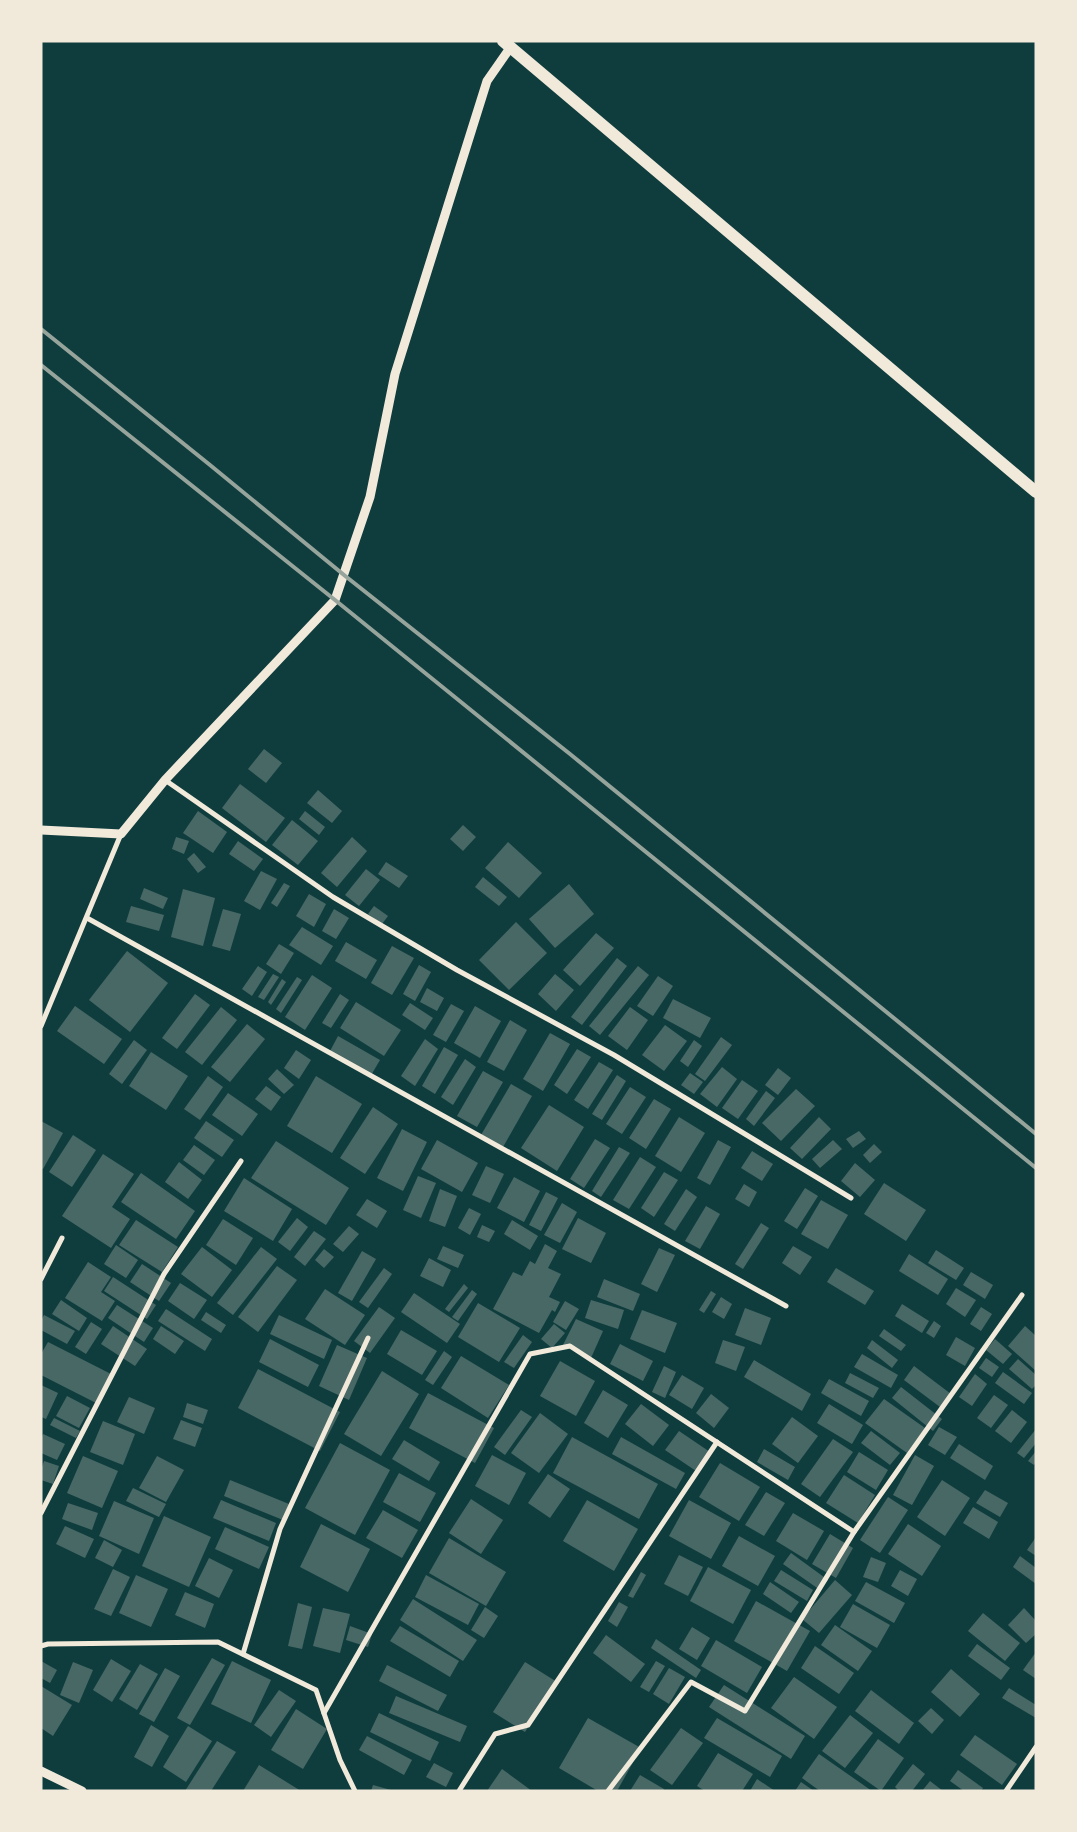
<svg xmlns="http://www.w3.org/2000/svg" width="1077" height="1832" font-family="'Noto Sans',sans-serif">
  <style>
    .building { fill: #486865 }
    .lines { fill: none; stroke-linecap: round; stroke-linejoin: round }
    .minor { stroke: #f1e9da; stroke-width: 5 }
    .tertiary { stroke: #f1e9da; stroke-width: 9 }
    .primary { stroke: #f1e9da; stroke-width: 12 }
    .rail { stroke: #97a49c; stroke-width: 4 }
  </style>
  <rect width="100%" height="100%" fill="#0f3d3e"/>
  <g class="building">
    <path d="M264,749L282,763L266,783L248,769Z"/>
    <path d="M240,784L285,818L266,842L222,808Z"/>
    <path d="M318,790L342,811L332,823L307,803Z"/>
    <path d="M198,811L227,832L213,853L183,833Z"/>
    <path d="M305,811L325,827L319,835L299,819Z"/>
    <path d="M292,820L318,841L298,865L272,845Z"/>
    <path d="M463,825L476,837L463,851L450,839Z"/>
    <path d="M176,837L189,841L184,854L172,849Z"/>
    <path d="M352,837L367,851L337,887L321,873Z"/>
    <path d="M238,841L263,859L254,871L229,854Z"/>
    <path d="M508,842L542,873L519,898L485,868Z"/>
    <path d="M194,853L206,867L198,873L187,859Z"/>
    <path d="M386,862L408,876L399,888L378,874Z"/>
    <path d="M366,869L380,880L359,906L345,895Z"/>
    <path d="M261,871L277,879L260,910L244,901Z"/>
    <path d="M483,877L507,897L499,906L475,887Z"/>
    <path d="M284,883L290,886L277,907L271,903Z"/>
    <path d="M569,884L594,914L555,948L529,919Z"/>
    <path d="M144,888L168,898L163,909L140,899Z"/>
    <path d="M183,889L215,898L203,946L171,937Z"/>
    <path d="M309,894L326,904L314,927L296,916Z"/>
    <path d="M131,906L164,915L159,931L126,922Z"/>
    <path d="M374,906L388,916L382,924L368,914Z"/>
    <path d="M223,909L241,914L230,951L212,946Z"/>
    <path d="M334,909L349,918L336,939L322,931Z"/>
    <path d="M516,922L547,953L509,990L479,960Z"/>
    <path d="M302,927L333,946L321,965L289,945Z"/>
    <path d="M596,933L614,948L580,986L563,970Z"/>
    <path d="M346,942L377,960L366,979L335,961Z"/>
    <path d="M279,944L294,953L281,974L266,964Z"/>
    <path d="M392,946L414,958L392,995L371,983Z"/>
    <path d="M127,951L168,983L130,1032L89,1000Z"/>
    <path d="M617,958L627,966L582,1025L571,1017Z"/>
    <path d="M419,965L431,972L415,1001L403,994Z"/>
    <path d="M258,966L267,972L252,996L242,989Z"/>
    <path d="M638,966L649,975L600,1035L589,1026Z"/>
    <path d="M273,974L279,977L264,1000L258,997Z"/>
    <path d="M555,974L574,990L556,1011L538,994Z"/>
    <path d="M312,975L332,988L305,1030L285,1017Z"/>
    <path d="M658,976L673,986L653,1016L637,1006Z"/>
    <path d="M297,977L302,980L281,1013L276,1009Z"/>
    <path d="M282,979L286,982L271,1005L268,1002Z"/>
    <path d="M427,988L444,998L437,1011L420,1002Z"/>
    <path d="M195,994L210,1005L177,1049L162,1038Z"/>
    <path d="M340,994L349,1000L331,1028L322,1023Z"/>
    <path d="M673,999L711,1018L700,1038L663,1018Z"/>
    <path d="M356,1002L401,1030L384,1056L340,1028Z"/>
    <path d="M410,1003L433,1018L425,1030L402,1015Z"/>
    <path d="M451,1004L464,1011L446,1042L433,1035Z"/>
    <path d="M75,1006L122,1039L104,1064L57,1031Z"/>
    <path d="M475,1006L501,1021L480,1058L454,1043Z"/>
    <path d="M221,1007L237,1020L202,1065L185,1052Z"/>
    <path d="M630,1007L648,1020L627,1050L608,1036Z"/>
    <path d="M510,1020L527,1030L504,1071L487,1062Z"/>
    <path d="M247,1024L265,1039L230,1082L211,1067Z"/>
    <path d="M665,1025L687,1041L664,1071L642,1055Z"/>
    <path d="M550,1033L570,1044L543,1091L523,1079Z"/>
    <path d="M338,1036L380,1060L370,1077L329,1053Z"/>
    <path d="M721,1037L732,1045L705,1081L695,1074Z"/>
    <path d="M425,1039L438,1049L415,1086L401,1076Z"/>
    <path d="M134,1040L147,1050L122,1084L109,1074Z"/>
    <path d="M694,1040L702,1046L688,1067L680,1061Z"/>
    <path d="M444,1047L458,1055L435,1094L422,1086Z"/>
    <path d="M577,1049L591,1057L567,1094L554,1085Z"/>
    <path d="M296,1050L311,1060L299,1079L284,1068Z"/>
    <path d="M151,1052L188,1076L166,1110L129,1086Z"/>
    <path d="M465,1059L476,1067L453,1105L441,1097Z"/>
    <path d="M599,1062L613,1070L588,1109L574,1100Z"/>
    <path d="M722,1067L737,1079L717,1107L700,1094Z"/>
    <path d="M778,1068L791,1078L778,1095L765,1085Z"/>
    <path d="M277,1069L294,1085L284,1094L268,1079Z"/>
    <path d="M483,1071L503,1082L477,1127L457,1116Z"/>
    <path d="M690,1073L703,1082L694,1094L681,1085Z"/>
    <path d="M617,1075L626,1081L602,1120L592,1114Z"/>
    <path d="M208,1076L223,1087L200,1120L184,1109Z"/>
    <path d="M316,1076L362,1104L332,1153L287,1126Z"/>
    <path d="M742,1080L758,1091L738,1119L722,1108Z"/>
    <path d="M511,1084L532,1096L503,1147L481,1135Z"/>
    <path d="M266,1086L281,1097L271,1111L255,1099Z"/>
    <path d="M630,1087L646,1097L622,1134L606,1124Z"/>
    <path d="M796,1089L815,1106L781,1141L762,1123Z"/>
    <path d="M766,1091L775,1098L754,1126L746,1119Z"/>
    <path d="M228,1093L258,1114L242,1136L212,1115Z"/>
    <path d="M654,1099L671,1109L646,1149L629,1138Z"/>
    <path d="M549,1105L584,1127L557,1171L521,1148Z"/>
    <path d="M373,1107L398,1124L365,1174L340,1158Z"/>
    <path d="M679,1117L705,1133L681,1172L655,1156Z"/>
    <path d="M819,1117L831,1129L802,1159L790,1148Z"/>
    <path d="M41,1121L63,1133L43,1169L41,1168Z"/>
    <path d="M206,1121L234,1140L222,1157L194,1138Z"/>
    <path d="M402,1129L427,1142L403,1191L377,1178Z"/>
    <path d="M859,1131L866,1139L853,1148L846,1139Z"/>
    <path d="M73,1135L96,1150L72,1187L49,1172Z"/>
    <path d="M595,1139L610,1148L584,1188L570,1179Z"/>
    <path d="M437,1140L478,1163L462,1192L421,1169Z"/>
    <path d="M718,1140L731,1147L710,1185L697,1178Z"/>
    <path d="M833,1140L842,1149L820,1168L812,1159Z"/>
    <path d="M276,1141L349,1188L326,1225L251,1178Z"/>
    <path d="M874,1144L882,1152L870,1163L863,1155Z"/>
    <path d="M194,1145L215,1160L204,1175L183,1160Z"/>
    <path d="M619,1147L630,1153L601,1197L592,1191Z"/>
    <path d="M752,1151L773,1164L762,1181L741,1168Z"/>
    <path d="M103,1154L134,1174L112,1207L130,1219L111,1248L62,1216Z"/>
    <path d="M640,1157L656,1167L629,1209L613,1200Z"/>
    <path d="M179,1162L202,1180L188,1199L165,1182Z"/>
    <path d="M855,1163L875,1180L860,1197L841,1181Z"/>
    <path d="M486,1166L504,1174L490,1203L472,1195Z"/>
    <path d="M664,1172L678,1180L654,1217L641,1208Z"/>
    <path d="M141,1173L195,1211L176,1239L121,1202Z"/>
    <path d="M418,1176L436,1183L421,1218L403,1210Z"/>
    <path d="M514,1177L540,1191L524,1222L497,1208Z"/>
    <path d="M244,1178L292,1209L273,1241L224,1211Z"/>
    <path d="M884,1183L926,1210L906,1241L864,1214Z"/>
    <path d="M744,1184L757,1192L749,1207L735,1199Z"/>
    <path d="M805,1188L818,1196L797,1229L784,1221Z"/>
    <path d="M440,1189L457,1196L445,1227L429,1221Z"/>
    <path d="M686,1189L697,1197L675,1231L664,1224Z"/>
    <path d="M546,1192L558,1198L541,1231L529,1225Z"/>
    <path d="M367,1199L387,1211L377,1228L356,1215Z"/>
    <path d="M821,1200L848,1215L828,1249L801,1234Z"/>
    <path d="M562,1203L577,1212L560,1243L544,1235Z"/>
    <path d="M706,1206L720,1214L700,1249L685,1241Z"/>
    <path d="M469,1208L481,1214L470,1235L458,1228Z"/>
    <path d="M297,1218L308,1227L290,1251L278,1242Z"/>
    <path d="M578,1218L606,1233L591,1263L562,1249Z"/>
    <path d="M223,1219L253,1238L236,1265L206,1245Z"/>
    <path d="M136,1220L178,1247L162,1272L119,1245Z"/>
    <path d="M512,1220L538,1236L530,1250L504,1234Z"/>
    <path d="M761,1223L769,1228L743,1269L735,1264Z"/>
    <path d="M482,1225L495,1231L489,1242L477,1237Z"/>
    <path d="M349,1226L359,1234L343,1252L333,1244Z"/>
    <path d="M314,1231L326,1239L305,1266L294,1257Z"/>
    <path d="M545,1244L557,1251L548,1268L561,1274L549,1297L560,1302L555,1312L552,1310L539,1333L493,1309L513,1272L522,1276L530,1261L535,1264Z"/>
    <path d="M116,1245L138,1260L126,1278L104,1264Z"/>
    <path d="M443,1246L464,1255L458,1268L437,1259Z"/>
    <path d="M793,1246L812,1257L800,1275L782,1263Z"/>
    <path d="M202,1247L232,1270L212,1297L181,1274Z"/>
    <path d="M261,1247L277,1259L233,1315L217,1303Z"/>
    <path d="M659,1248L675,1255L657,1292L641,1284Z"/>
    <path d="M324,1249L334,1257L324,1268L315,1260Z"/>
    <path d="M936,1250L964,1268L956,1280L928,1263Z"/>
    <path d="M362,1251L376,1259L352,1301L338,1293Z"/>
    <path d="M909,1254L948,1279L938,1295L899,1271Z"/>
    <path d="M429,1258L451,1270L443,1287L420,1276Z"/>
    <path d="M88,1262L111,1277L101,1292L115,1301L102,1321L65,1298Z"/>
    <path d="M142,1264L171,1283L159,1301L130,1282Z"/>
    <path d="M277,1266L297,1280L258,1332L238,1317Z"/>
    <path d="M384,1268L392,1274L368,1308L359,1302Z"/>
    <path d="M836,1268L874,1291L865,1305L827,1282Z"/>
    <path d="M971,1272L993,1285L985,1299L963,1285Z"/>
    <path d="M113,1277L156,1305L147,1319L104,1291Z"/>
    <path d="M604,1279L640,1294L633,1311L597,1297Z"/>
    <path d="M180,1283L207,1300L194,1319L168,1301Z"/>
    <path d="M464,1284L468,1288L449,1312L445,1309Z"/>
    <path d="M956,1288L976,1300L965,1317L946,1304Z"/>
    <path d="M325,1289L365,1315L345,1345L305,1319Z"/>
    <path d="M472,1290L477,1294L458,1321L452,1317Z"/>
    <path d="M711,1291L716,1294L704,1313L699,1310Z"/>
    <path d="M414,1293L460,1324L447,1343L401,1312Z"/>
    <path d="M721,1297L732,1304L724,1319L712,1312Z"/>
    <path d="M61,1300L87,1318L79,1331L52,1314Z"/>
    <path d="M591,1300L624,1310L618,1329L585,1318Z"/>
    <path d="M565,1301L579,1309L566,1330L553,1322Z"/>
    <path d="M478,1303L520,1328L499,1362L458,1337Z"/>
    <path d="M902,1304L929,1321L922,1333L895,1316Z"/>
    <path d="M117,1305L153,1328L144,1342L108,1318Z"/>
    <path d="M379,1307L395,1318L370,1353L354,1341Z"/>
    <path d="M981,1307L992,1314L981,1331L970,1324Z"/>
    <path d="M745,1308L771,1318L761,1345L735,1335Z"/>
    <path d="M166,1309L212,1339L205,1351L158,1321Z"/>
    <path d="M642,1310L677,1323L665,1353L630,1339Z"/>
    <path d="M206,1312L226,1325L221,1333L201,1320Z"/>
    <path d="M44,1315L75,1331L67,1344L41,1330V1321Z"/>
    <path d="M279,1315L332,1340L324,1359L270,1334Z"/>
    <path d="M576,1319L603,1331L591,1358L563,1345Z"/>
    <path d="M934,1321L941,1326L934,1338L926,1333Z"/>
    <path d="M91,1322L102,1329L86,1354L75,1347Z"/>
    <path d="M554,1324L565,1333L552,1348L541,1339Z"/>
    <path d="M113,1326L147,1349L135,1366L101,1344Z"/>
    <path d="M161,1326L184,1341L175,1354L153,1339Z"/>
    <path d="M1025,1326L1036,1336V1371L1008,1346Z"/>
    <path d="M884,1329L906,1345L901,1351L879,1336Z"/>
    <path d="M401,1330L437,1351L422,1375L387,1354Z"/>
    <path d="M523,1335L532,1342L514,1368L504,1362Z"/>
    <path d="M956,1337L975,1348L965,1366L946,1355Z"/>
    <path d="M270,1339L319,1365L308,1387L259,1362Z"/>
    <path d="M995,1339L1012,1354L1003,1364L986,1350Z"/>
    <path d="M723,1340L745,1347L736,1371L715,1363Z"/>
    <path d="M872,1340L898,1360L892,1368L867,1348Z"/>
    <path d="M48,1342L113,1375L98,1404L41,1375V1354Z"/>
    <path d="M620,1344L653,1361L643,1381L610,1364Z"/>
    <path d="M337,1345L367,1358L349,1400L319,1386Z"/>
    <path d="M444,1351L452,1357L433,1385L425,1380Z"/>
    <path d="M862,1354L898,1375L891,1388L854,1367Z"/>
    <path d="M461,1356L509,1385L488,1418L441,1388Z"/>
    <path d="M986,1358L999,1367L992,1377L979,1368Z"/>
    <path d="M1018,1359L1036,1375V1385L1032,1389L1009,1369Z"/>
    <path d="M754,1360L811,1394L802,1411L744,1377Z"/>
    <path d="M560,1361L595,1381L576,1416L540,1396Z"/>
    <path d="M664,1366L676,1372L665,1398L652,1392Z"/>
    <path d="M914,1366L951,1394L940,1407L904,1380Z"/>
    <path d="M258,1369L340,1412L320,1451L238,1408Z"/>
    <path d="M382,1371L419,1394L381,1456L344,1434Z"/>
    <path d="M1003,1372L1032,1393L1024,1404L995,1383Z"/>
    <path d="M850,1373L879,1388L873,1398L845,1383Z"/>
    <path d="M975,1374L987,1384L972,1406L959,1397Z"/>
    <path d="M682,1375L704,1388L692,1409L669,1395Z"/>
    <path d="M829,1379L869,1401L861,1416L821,1393Z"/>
    <path d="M41,1385L58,1393L46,1419L41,1417Z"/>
    <path d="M901,1387L942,1419L933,1431L892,1398Z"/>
    <path d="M603,1390L628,1405L608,1438L584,1423Z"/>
    <path d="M428,1393L494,1428L475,1463L409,1428Z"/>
    <path d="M711,1394L729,1408L714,1428L696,1413Z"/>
    <path d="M994,1395L1008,1405L991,1428L977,1418Z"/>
    <path d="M67,1396L90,1408L79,1428L56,1416Z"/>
    <path d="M129,1397L155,1408L144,1434L117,1422Z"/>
    <path d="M884,1399L925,1428L907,1453L865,1423Z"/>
    <path d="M187,1403L208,1410L203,1424L183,1417Z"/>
    <path d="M641,1404L669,1425L653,1446L625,1424Z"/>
    <path d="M829,1404L863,1425L852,1444L817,1423Z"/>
    <path d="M521,1410L532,1417L505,1455L494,1447Z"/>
    <path d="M1012,1410L1027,1422L1011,1443L995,1431Z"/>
    <path d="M540,1413L568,1434L539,1473L511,1453Z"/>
    <path d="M792,1417L818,1436L798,1463L772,1444Z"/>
    <path d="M54,1418L80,1431L76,1438L50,1425Z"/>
    <path d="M181,1420L202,1428L195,1447L173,1439Z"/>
    <path d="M103,1421L135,1434L123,1465L90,1452Z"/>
    <path d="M939,1427L957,1437L945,1455L928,1445Z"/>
    <path d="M1036,1429V1443L1024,1458L1017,1453Z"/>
    <path d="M679,1431L710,1452L696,1471L665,1450Z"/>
    <path d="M871,1431L900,1453L890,1465L861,1443Z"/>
    <path d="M43,1434L65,1444L57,1460L41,1453V1439Z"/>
    <path d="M572,1437L658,1484L639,1519L553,1473Z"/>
    <path d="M621,1437L685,1473L676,1489L612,1454Z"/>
    <path d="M833,1439L853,1452L820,1497L801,1484Z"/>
    <path d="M404,1440L440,1462L429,1481L392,1459Z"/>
    <path d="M340,1443L390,1470L355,1535L305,1508Z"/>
    <path d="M959,1444L993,1466L985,1480L950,1458Z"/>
    <path d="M764,1449L795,1467L788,1480L757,1462Z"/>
    <path d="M1036,1451V1462L1034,1465L1028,1461Z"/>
    <path d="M859,1452L888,1470L876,1490L847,1472Z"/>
    <path d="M492,1455L526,1473L509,1505L475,1486Z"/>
    <path d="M915,1455L934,1466L912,1505L893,1495Z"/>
    <path d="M83,1456L118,1471L102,1508L67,1493Z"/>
    <path d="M157,1456L184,1470L166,1502L139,1488Z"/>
    <path d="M44,1461L59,1466L53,1484L41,1480V1470Z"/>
    <path d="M720,1463L760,1487L739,1521L699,1497Z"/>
    <path d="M399,1473L436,1493L420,1522L383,1502Z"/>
    <path d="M548,1474L570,1489L550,1518L528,1503Z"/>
    <path d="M844,1475L875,1495L858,1523L826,1503Z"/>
    <path d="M230,1480L289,1504L283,1520L224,1496Z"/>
    <path d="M942,1480L970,1498L945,1536L917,1517Z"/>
    <path d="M133,1488L166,1504L159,1517L126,1501Z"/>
    <path d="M985,1490L1008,1503L1000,1517L976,1503Z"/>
    <path d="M766,1492L785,1503L764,1536L745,1525Z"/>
    <path d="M888,1497L908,1510L880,1553L860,1540Z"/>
    <path d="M471,1499L503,1520L481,1554L449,1533Z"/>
    <path d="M221,1500L276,1523L269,1541L213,1518Z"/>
    <path d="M587,1500L638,1529L614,1571L563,1541Z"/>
    <path d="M689,1500L731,1523L711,1559L669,1536Z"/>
    <path d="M114,1501L154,1518L139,1554L99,1536Z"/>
    <path d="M68,1503L98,1513L92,1530L62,1519Z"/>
    <path d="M973,1507L998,1522L989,1539L963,1523Z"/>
    <path d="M383,1510L418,1530L402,1558L366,1538Z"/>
    <path d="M793,1513L824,1531L807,1560L776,1541Z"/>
    <path d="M164,1516L211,1537L189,1587L142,1566Z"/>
    <path d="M321,1524L370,1549L348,1592L300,1567Z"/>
    <path d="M908,1524L941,1546L922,1576L888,1554Z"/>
    <path d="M65,1526L94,1539L85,1558L56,1544Z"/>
    <path d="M225,1527L269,1547L259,1569L215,1549Z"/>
    <path d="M830,1534L853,1548L836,1578L812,1564Z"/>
    <path d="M739,1536L775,1556L758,1586L722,1566Z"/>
    <path d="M1036,1537V1556L1027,1550Z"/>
    <path d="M449,1538L506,1572L486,1606L429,1573Z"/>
    <path d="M104,1540L122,1550L113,1567L95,1558Z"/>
    <path d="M791,1553L828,1580L820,1590L783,1564Z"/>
    <path d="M679,1555L703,1567L688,1596L664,1584Z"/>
    <path d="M1020,1556L1036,1568V1584L1013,1567Z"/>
    <path d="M871,1557L886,1563L878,1582L863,1577Z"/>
    <path d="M209,1558L233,1570L219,1598L195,1586Z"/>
    <path d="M708,1567L751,1590L733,1624L690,1601Z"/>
    <path d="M113,1569L130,1577L111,1616L94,1609Z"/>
    <path d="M781,1570L813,1590L807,1601L774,1581Z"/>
    <path d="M900,1570L917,1579L908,1596L891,1586Z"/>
    <path d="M641,1572L646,1575L633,1598L628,1596Z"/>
    <path d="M136,1575L168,1589L151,1627L119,1613Z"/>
    <path d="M426,1575L479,1604L468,1625L415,1597Z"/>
    <path d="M835,1580L852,1595L819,1633L802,1619Z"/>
    <path d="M770,1582L799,1602L791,1613L763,1594Z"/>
    <path d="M866,1582L905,1603L894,1623L855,1601Z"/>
    <path d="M185,1592L214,1604L205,1628L175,1615Z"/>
    <path d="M413,1599L477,1640L463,1661L400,1620Z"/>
    <path d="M756,1601L810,1631L787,1671L734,1641Z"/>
    <path d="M619,1602L628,1607L617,1627L608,1621Z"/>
    <path d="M298,1603L312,1607L302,1649L288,1646Z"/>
    <path d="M853,1604L890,1625L877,1648L840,1627Z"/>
    <path d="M485,1607L498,1616L484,1638L471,1630Z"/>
    <path d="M323,1608L350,1614L340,1653L313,1646Z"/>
    <path d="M1024,1608L1036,1621V1634L1026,1643L1008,1625Z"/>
    <path d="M983,1613L1020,1643L1005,1661L968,1631Z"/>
    <path d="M835,1625L872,1651L858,1671L821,1645Z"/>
    <path d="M350,1626L372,1634L368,1647L346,1640Z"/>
    <path d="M400,1626L459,1661L450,1677L390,1641Z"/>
    <path d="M692,1627L710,1638L697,1660L679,1649Z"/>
    <path d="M606,1635L645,1664L631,1682L593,1653Z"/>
    <path d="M656,1639L701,1670L696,1678L651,1648Z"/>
    <path d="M716,1640L762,1667L747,1693L701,1666Z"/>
    <path d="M977,1644L1010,1668L1001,1680L968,1656Z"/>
    <path d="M815,1646L854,1673L839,1694L801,1668Z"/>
    <path d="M1036,1652V1679L1023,1670Z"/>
    <path d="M212,1658L225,1665L190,1725L177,1718Z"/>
    <path d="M111,1659L131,1671L112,1702L93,1690Z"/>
    <path d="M41,1661L57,1670L50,1683L41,1678Z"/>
    <path d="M232,1661L271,1680L251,1723L211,1704Z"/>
    <path d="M656,1661L665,1666L649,1692L640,1687Z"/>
    <path d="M73,1662L93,1670L79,1703L60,1695Z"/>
    <path d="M525,1662L557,1682L525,1732L493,1712Z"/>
    <path d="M140,1664L158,1674L137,1710L119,1699Z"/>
    <path d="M387,1665L447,1695L438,1711L379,1681Z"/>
    <path d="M165,1668L180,1676L154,1722L139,1714Z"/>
    <path d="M669,1668L685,1677L669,1704L653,1694Z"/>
    <path d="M951,1669L980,1694L960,1717L931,1692Z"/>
    <path d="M794,1677L837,1707L814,1739L771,1708Z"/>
    <path d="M724,1685L805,1736L791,1759L709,1707Z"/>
    <path d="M41,1686L72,1705L53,1736L41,1728Z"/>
    <path d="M1009,1688L1036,1705V1718L1002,1698Z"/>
    <path d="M279,1690L296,1701L271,1737L254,1725Z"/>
    <path d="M871,1690L914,1723L899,1744L855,1711Z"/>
    <path d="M396,1696L467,1726L460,1742L389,1713Z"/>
    <path d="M931,1708L944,1720L932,1734L918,1721Z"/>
    <path d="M296,1709L327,1729L303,1769L271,1750Z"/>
    <path d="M379,1713L439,1742L430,1761L370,1732Z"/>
    <path d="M850,1715L873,1733L845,1768L822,1751Z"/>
    <path d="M588,1718L641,1748L617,1791H598L559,1768Z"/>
    <path d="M717,1718L782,1756L770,1777L704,1738Z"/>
    <path d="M151,1725L169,1736L152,1767L134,1757Z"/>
    <path d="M188,1726L212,1741L186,1782L163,1767Z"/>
    <path d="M681,1728L703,1743L672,1785L650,1770Z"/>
    <path d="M975,1735L1017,1764L1002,1785L960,1755Z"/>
    <path d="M367,1736L412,1760L404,1775L359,1750Z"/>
    <path d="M878,1739L904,1758L881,1791L854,1772Z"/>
    <path d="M217,1741L236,1752L211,1791H185Z"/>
    <path d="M718,1753L753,1774L742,1791H705L697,1786Z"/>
    <path d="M819,1754L872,1791H820L802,1778Z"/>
    <path d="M434,1763L453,1773L446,1787L426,1777Z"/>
    <path d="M913,1764L925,1774L912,1791H899L895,1787Z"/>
    <path d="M259,1765L301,1791H243Z"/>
    <path d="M502,1769L532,1791H487Z"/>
    <path d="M958,1770L983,1788L981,1791H964L950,1781Z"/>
    <path d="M640,1775L664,1789L663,1791H630Z"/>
    <path d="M757,1779L775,1791H750Z"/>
    <path d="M930,1781L943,1791H922Z"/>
    <path d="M801,1782L814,1791H795Z"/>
    <path d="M373,1785L391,1790V1791H371Z"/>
  </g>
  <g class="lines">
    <g class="minor">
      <path d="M165,780L333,897L457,970L614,1055L851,1198"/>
      <path d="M87,918L786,1306"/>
      <path d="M41,1026L121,834"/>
      <path d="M41,1279L62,1238"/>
      <path d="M41,1513L164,1274L241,1161"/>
      <path d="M41,1646L48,1644L218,1642L316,1690L340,1760L355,1791"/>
      <path d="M243,1654L280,1529L368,1338"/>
      <path d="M324,1713L530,1354L570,1346L854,1532"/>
      <path d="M459,1791L495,1734L528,1725L717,1442"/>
      <path d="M608,1791L691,1682L745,1711L854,1532L1022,1295"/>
      <path d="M1006,1791L1036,1747"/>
    </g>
    <g class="tertiary">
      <path d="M41,830L121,834L165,780L335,600L370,497L395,374L487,81L510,48"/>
      <path d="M41,1771L82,1791"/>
    </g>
    <path class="primary" d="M503,41L1036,492"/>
    <g class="rail">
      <path d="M41,329L210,465L344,575L570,754L1036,1134"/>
      <path d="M41,365L335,600L1036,1168"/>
    </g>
  </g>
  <rect width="1077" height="1832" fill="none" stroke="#f1e9da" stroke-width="85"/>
</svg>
